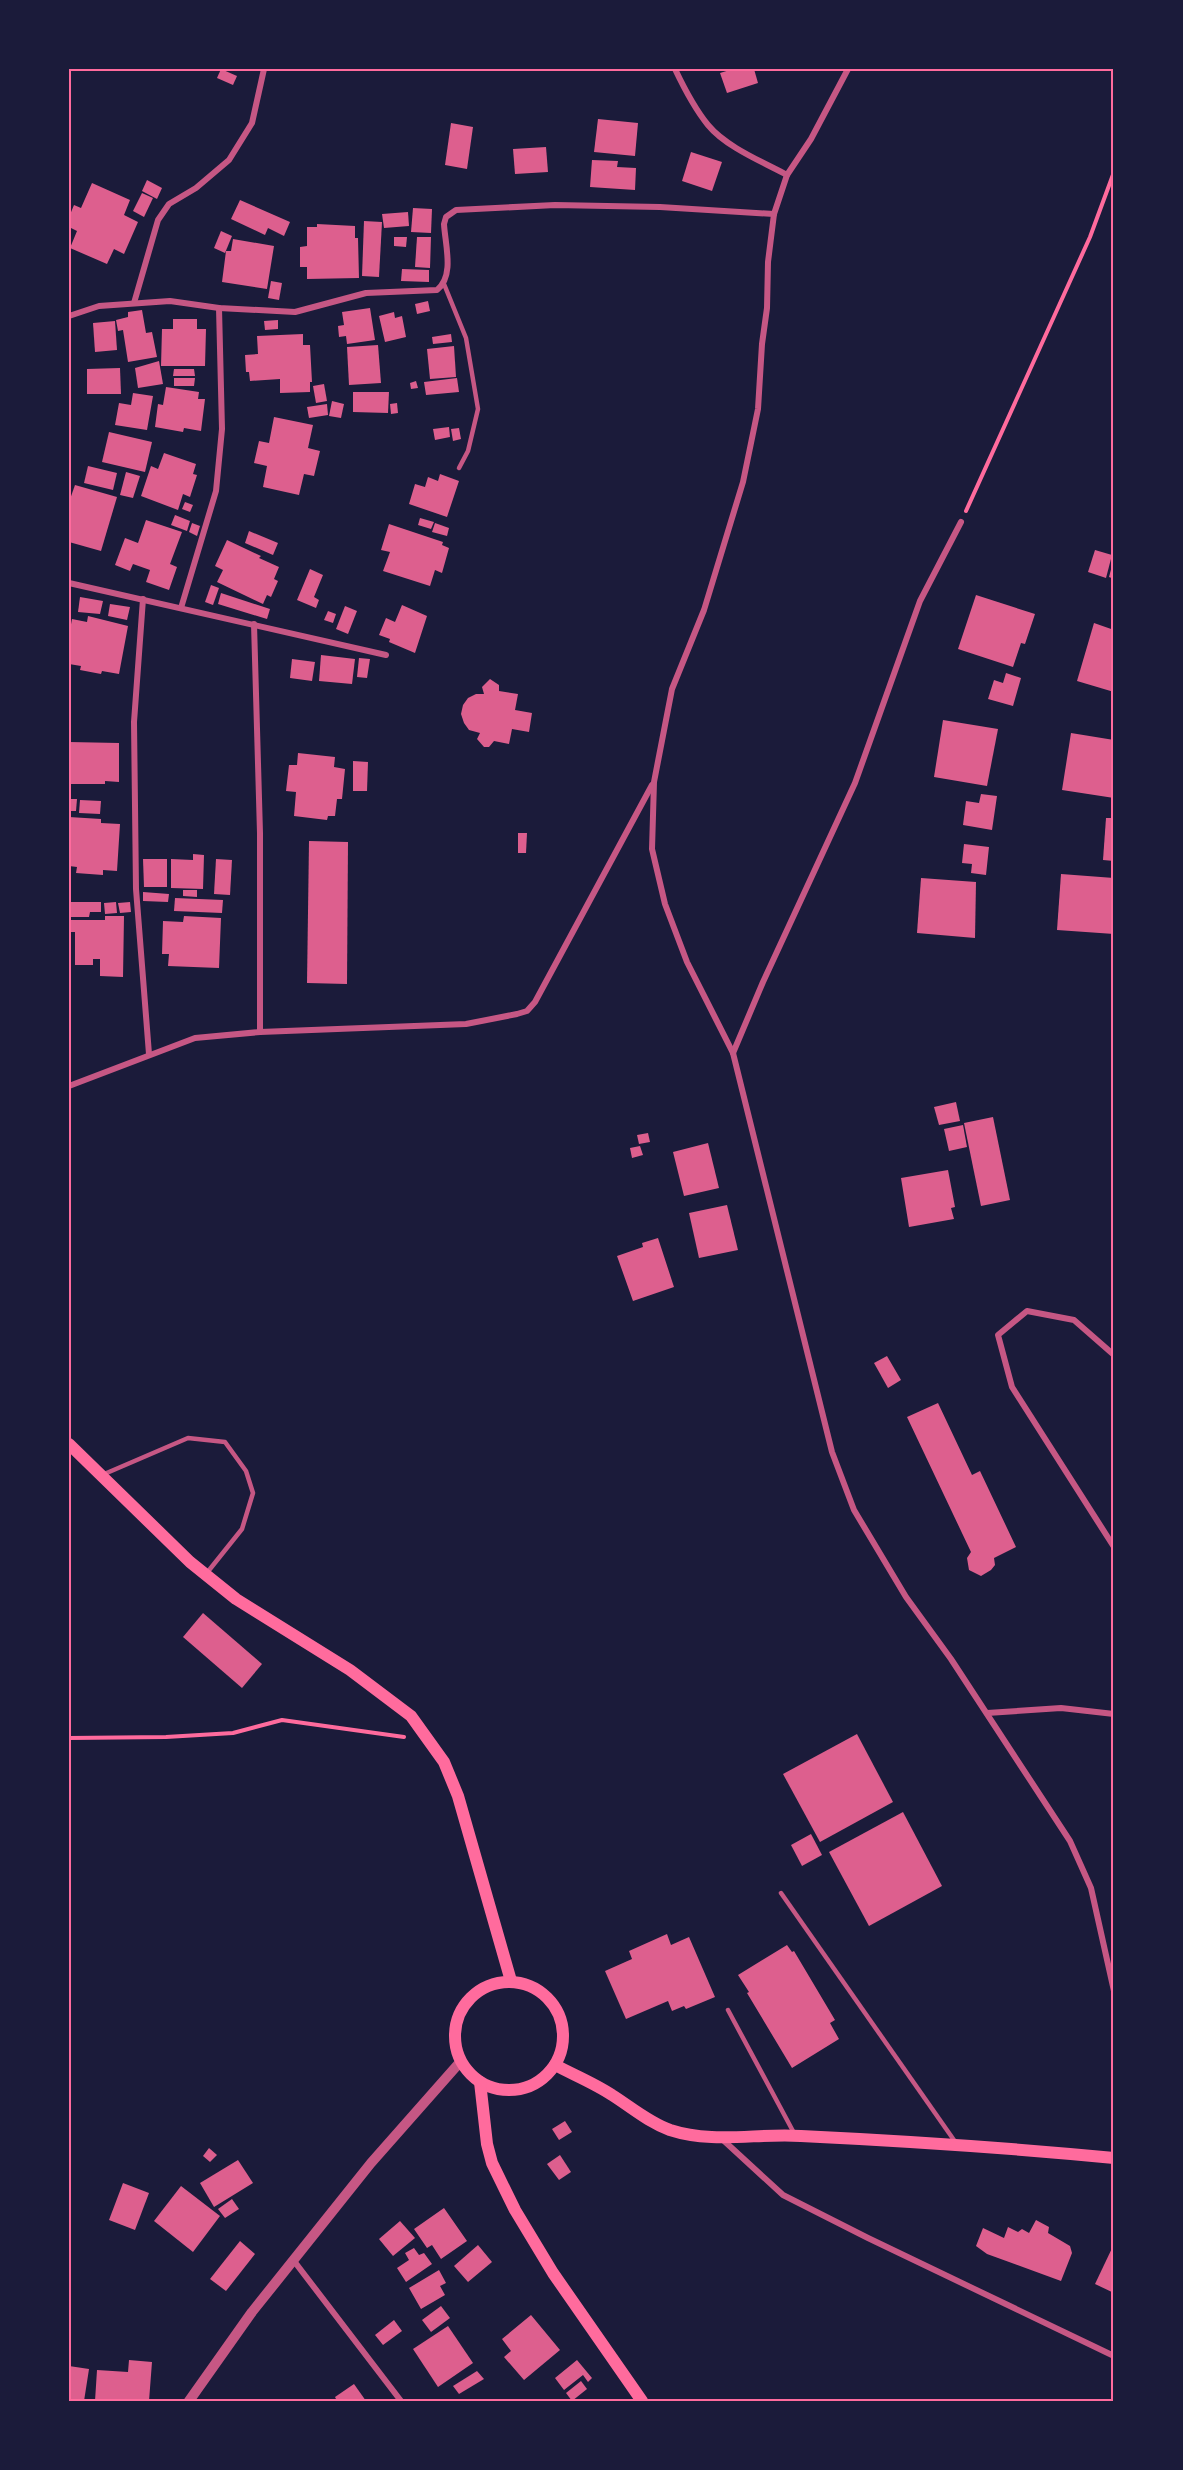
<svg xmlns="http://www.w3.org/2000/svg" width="1183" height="2470" font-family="Quicksand,sans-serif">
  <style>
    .building { fill: #dd5f8e }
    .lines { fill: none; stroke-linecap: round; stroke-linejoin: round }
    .path { stroke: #ff6b9d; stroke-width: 4 }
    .service { stroke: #c65784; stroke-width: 4.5 }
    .minor { stroke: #c65784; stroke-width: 6 }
    .tertiary { stroke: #c65784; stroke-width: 10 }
    .secondary { stroke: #ff6b9d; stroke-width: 12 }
    .neatline { fill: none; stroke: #ff6b9d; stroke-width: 2 }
  </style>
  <rect width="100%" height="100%" fill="#1b1b3a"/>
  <g class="building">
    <path d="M221,69L237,76L233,85L217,78Z"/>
    <path d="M733,69H754L758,83L727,93L720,73Z"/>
    <path d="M598,119L638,123L635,156L594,152Z"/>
    <path d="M451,123L473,127L467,169L445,165Z"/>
    <path d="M546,147L548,172L515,174L513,149Z"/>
    <path d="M691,152L722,162L712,191L682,181Z"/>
    <path d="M592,160L618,161L617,167L636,168L635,190L590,187Z"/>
    <path d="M147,180L162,188L157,199L142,191Z"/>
    <path d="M92,183L130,200L124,215L138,222L124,254L114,249L107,264L70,248L77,231L69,227V217L74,205L81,208Z"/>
    <path d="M142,193L153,198L144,217L133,211Z"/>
    <path d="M240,200L290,222L284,236L268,228L265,235L231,219Z"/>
    <path d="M413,208L432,209L431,233L411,232Z"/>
    <path d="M408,212L409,226L384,228L382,214Z"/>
    <path d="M364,221L382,222L379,277L362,276Z"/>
    <path d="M317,224L355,226V238H358L359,278L307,279V267H300V247L307,246V227H317Z"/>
    <path d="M221,231L232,236L225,253L214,248Z"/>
    <path d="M394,237H407L406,247L394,246Z"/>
    <path d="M417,237H431L430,268L415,267Z"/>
    <path d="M233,239L274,246L267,289L222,282L226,251H231Z"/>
    <path d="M402,269L429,270V282L401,281Z"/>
    <path d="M271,281L282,283L279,300L268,298Z"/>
    <path d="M428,301L430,311L417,314L415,304Z"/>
    <path d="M370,308L375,340L347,344L346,336L339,337L338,326L344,325L342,312Z"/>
    <path d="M142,310L146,333L152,332L157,357L128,362L123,330L118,331L116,320L128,317V312Z"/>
    <path d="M394,312L395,318L402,316L406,337L385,342L379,316Z"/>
    <path d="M173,319H197V329H206L205,366H161L162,329H173Z"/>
    <path d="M278,320V329L265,330L264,321Z"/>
    <path d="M115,321L117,350L95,352L93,323Z"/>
    <path d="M303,334V345H310L312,382H310V392L280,393V379L250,381L249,372H246L245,355L258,354L257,336Z"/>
    <path d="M451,334L452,342L433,344L432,337Z"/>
    <path d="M378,345L381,383L349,385L347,347Z"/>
    <path d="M454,346L456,377L430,379L427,349Z"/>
    <path d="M159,361L163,384L138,388L135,368Z"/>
    <path d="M120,368L121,394H87V369Z"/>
    <path d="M174,369H194L195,376H173Z"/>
    <path d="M174,378H195L194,386H174Z"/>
    <path d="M457,378L459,392L426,395L424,382Z"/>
    <path d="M416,381L418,388L411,389L410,383Z"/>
    <path d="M324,384L327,401L316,403L313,386Z"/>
    <path d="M166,387L199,392L198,399H205L201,431L184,428L183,432L155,427L158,404L163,405Z"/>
    <path d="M353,392H389L388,413L353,412Z"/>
    <path d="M133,393L153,396L147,430L115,425L119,403L131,405Z"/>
    <path d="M332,401L344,404L341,418L329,416Z"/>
    <path d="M397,403L398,413L391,414L390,404Z"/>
    <path d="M327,404L328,415L309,418L307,407Z"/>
    <path d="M274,417L313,425L308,448L320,451L314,476L304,474L299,495L263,487L267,466L254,463L259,441L269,443Z"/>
    <path d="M449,427L450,437L435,440L433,429Z"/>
    <path d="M459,428L461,439L453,441L451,429Z"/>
    <path d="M109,432L152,442L145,472L102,462Z"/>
    <path d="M164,453L196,464L193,474L197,475L190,497L183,494L178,510L141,496L151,466L158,469Z"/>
    <path d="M88,466L117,473L113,490L84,483Z"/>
    <path d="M126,472L140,476L133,498L120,495Z"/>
    <path d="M440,474L459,481L447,517L409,504L415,484L425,487L428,477L438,481Z"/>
    <path d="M75,485L117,497L101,551L69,542V502Z"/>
    <path d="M185,502L193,505L190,512L182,509Z"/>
    <path d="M175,515L190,521L187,531L171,525Z"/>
    <path d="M420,518L434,522L431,529L418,525Z"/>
    <path d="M146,520L182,532L170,564L177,567L169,590L146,582L150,570L133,564L130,571L115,565L125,538L138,543Z"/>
    <path d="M192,523L200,526L197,536L189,532Z"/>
    <path d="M435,523L449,528L447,536L432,532Z"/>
    <path d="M389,524L443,542L442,545L449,548L442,573L435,570L430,586L383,571L390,552L381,550Z"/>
    <path d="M249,531L278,543L273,555L245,543Z"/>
    <path d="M227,540L261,556L259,558L279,567L274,579L278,581L271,597L267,595L263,604L217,582L223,570L215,566Z"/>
    <path d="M1095,550L1112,555L1106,578L1088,572Z"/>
    <path d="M1113,562H1114V579L1109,577Z"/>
    <path d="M310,569L323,575L314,597L319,600L316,608L297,600Z"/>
    <path d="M211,585L219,588L213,605L205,602Z"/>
    <path d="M221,593L270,609L267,619L218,604Z"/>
    <path d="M976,595L1035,614L1025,644L1021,643L1013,667L958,649Z"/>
    <path d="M80,597L103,601L100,614L78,612Z"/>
    <path d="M110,604L130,607L127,620L108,616Z"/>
    <path d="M402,605L427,616L415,653L389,642L390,639L379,635L386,618L395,622Z"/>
    <path d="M345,606L357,611L348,634L336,629Z"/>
    <path d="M328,611L336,614L333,623L324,620Z"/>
    <path d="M88,616L128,626L119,674L102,671L101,674L80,670L81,666L69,664V635L72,619L87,622Z"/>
    <path d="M1094,623L1114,630V692L1077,681Z"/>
    <path d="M321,655L355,659L352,684L319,681Z"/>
    <path d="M359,658L370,659L367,678L357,677Z"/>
    <path d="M292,659L315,662L312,681L290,678Z"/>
    <path d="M1006,673L1021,678L1013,706L988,699L994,680L1003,683Z"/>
    <path d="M490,679L499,685V691L518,694L515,710L532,713L529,732L512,729L509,744L494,741L489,747H484L477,739L480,733L469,730L464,723L461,714L463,705L468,698L476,694H484L482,687Z"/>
    <path d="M943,720L998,729L987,786L934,777Z"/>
    <path d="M1071,733L1114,740V798L1062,790Z"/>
    <path d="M69,742L119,743V782L105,781V784H69Z"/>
    <path d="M298,753L335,757L334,767L345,769L342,799H337L335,816H328L327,820L294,816L296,792L286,791L289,765H297Z"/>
    <path d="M353,761L368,762L367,791H353Z"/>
    <path d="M981,794L997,796L992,830L963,825L966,801L979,803Z"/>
    <path d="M69,799H77L76,811H69Z"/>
    <path d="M80,800L101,801L100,814L79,813Z"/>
    <path d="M69,817L101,819V823L120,824L117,871L103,870V875L76,873L77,867L69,866Z"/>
    <path d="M1106,818H1114V861L1103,860Z"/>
    <path d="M518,833H527L526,853H518Z"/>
    <path d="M309,841L348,842L347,984L307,983Z"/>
    <path d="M964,844L989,847L986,875L971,873L972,864L962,863Z"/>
    <path d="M193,854L204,855L203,889L171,888V859L193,860Z"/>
    <path d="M143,859H167V887H144Z"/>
    <path d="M216,859L232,860L230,895L214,894Z"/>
    <path d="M1061,874L1114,878V934L1057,930Z"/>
    <path d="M921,878L976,882L975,938L917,933Z"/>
    <path d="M183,890H197V897L183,896Z"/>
    <path d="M143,892L169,894L168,902L143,901Z"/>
    <path d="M175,898L223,900L222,913L174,911Z"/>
    <path d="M69,902H101V912H90L89,917H69Z"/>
    <path d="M116,902L117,913L105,914L104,903Z"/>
    <path d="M130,902L131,912L120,913L118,903Z"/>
    <path d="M105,916H124L123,977L100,976V959H93V965H75V932H70V920H105Z"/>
    <path d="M184,916L221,918L219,968L168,966L169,954H162L163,921L183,922Z"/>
    <path d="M956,1102L960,1121L939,1125L934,1107Z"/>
    <path d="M993,1117L1010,1200L981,1206L964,1123Z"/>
    <path d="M963,1125L967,1147L949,1151L944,1129Z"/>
    <path d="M648,1133L650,1142L639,1144L637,1135Z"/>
    <path d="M708,1143L719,1188L684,1196L673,1152Z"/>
    <path d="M640,1146L643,1155L632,1158L630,1148Z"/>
    <path d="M948,1170L955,1207L951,1208L954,1219L909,1227L901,1178Z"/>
    <path d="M727,1205L738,1250L699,1258L689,1213Z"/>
    <path d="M658,1238L674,1287L633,1301L617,1256L643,1247L642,1243Z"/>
    <path d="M887,1356L901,1380L888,1388L874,1363Z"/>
    <path d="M938,1403L972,1475L980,1471L1016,1547L994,1558L995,1565L991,1570L981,1576L969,1570L967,1558L971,1552L907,1417Z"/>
    <path d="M203,1613L262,1664L242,1688L183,1637Z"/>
    <path d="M857,1734L893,1802L820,1842L783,1774Z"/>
    <path d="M903,1812L942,1886L869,1926L829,1852Z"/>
    <path d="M811,1834L822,1855L802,1866L791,1845Z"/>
    <path d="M667,1934L671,1945L689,1937L715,1997L686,2009L684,2006L672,2011L668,2001L626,2019L605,1971L632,1959L629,1951Z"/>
    <path d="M787,1945L792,1952L794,1951L835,2020L830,2023L839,2039L792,2068L747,1993L749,1992L738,1975Z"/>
    <path d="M565,2121L572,2132L559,2140L552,2129Z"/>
    <path d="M209,2148L217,2155L210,2162L203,2156Z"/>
    <path d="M560,2155L571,2172L559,2180L547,2164Z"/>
    <path d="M238,2160L253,2183L214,2207L200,2183Z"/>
    <path d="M123,2183L149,2193L135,2230L109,2220Z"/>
    <path d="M181,2186L220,2216L193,2252L154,2221Z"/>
    <path d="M232,2199L239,2209L225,2218L218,2209Z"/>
    <path d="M444,2208L467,2241L441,2259L432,2245L427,2248L414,2229Z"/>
    <path d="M1036,2220L1049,2227L1048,2233L1070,2246L1072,2253L1061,2281L987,2254L976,2246L983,2228L1004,2238L1008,2227L1018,2232L1022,2229L1029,2233Z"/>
    <path d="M400,2221L415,2238L393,2256L379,2239Z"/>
    <path d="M240,2241L255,2254L226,2291L210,2279Z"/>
    <path d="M1114,2244V2293L1095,2284Z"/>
    <path d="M478,2245L492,2262L468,2282L454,2266Z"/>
    <path d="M414,2248L419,2255L424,2253L432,2264L406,2282L397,2268L409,2260L405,2253Z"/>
    <path d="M439,2270L446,2283L440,2286L445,2295L421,2309L409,2288Z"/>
    <path d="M441,2306L450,2318L431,2332L422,2320Z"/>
    <path d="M531,2315L560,2350L524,2380L504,2357L511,2351L502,2339Z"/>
    <path d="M394,2320L402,2331L383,2345L375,2335Z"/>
    <path d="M448,2326L473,2363L438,2387L413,2349Z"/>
    <path d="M129,2360L152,2362L149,2401H95L97,2370L128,2372Z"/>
    <path d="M577,2360L592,2378L588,2382L583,2375L564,2390L555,2378Z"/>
    <path d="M69,2366L89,2369L84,2401H69Z"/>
    <path d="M477,2371L484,2379L459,2394L453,2386Z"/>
    <path d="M581,2381L587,2389L572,2401L566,2393Z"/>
    <path d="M354,2384L366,2401H337L335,2397Z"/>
  </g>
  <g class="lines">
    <g class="path">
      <path d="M966,511L1090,237L1114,172"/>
      <path d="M69,1738L166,1737L233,1733L282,1720L404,1737"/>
    </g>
    <g class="service">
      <path d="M444,284L466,338L478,409L468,451L459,468"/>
      <path d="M102,1475L188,1438L225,1442L246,1471L253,1493L242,1529L206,1574"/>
      <path d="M781,1893L956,2143"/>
      <path d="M728,2010L794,2133"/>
    </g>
    <g class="minor">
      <path d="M675,69C684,88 695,109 708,125C726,147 763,162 787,175"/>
      <path d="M848,69L811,139L787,175L774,214L768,262L767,308L762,344L758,409L743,482L704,610L672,689L654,782L652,849L665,904L687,962L733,1053L832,1452L854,1510L906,1597L951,1659L1070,1841L1091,1888L1114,1991"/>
      <path d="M134,303L158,220L169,204L196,188L229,160L252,123L264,69"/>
      <path d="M69,316L99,306L170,301L219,308L295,312L366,293L437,290C455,276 445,244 444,224L446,217L456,210L555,205L660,207L774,214"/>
      <path d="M69,583L386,655"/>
      <path d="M143,599L134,722L136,889L149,1054"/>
      <path d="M181,608L216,491L222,429L219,308"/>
      <path d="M260,1032L466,1024L517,1014L527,1011L535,1002L652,785"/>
      <path d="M733,1053L763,982L855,783L920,601L961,522"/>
      <path d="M69,1086L195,1038L260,1032V833L254,624"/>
      <path d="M1114,1355L1074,1320L1027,1311L998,1335L1012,1387L1114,1547"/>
      <path d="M987,1713L1061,1708L1114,1714"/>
      <path d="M722,2139L783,2195L868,2238L1114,2356"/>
      <path d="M294,2261L401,2401"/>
    </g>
    <path class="tertiary" d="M189,2401L252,2312L371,2163L461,2061"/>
    <g class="secondary">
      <path d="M69,1444L190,1562L236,1599L350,1670L411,1716L444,1762L458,1796L511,1981"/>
      <circle cx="509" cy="2036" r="54"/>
      <path d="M555,2065C574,2075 594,2083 612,2095C631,2107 648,2122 670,2130C713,2144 757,2133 801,2136C906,2141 1010,2148 1114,2158"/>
      <path d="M480,2082L487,2144L492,2163L515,2210L553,2273L642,2401"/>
    </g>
  </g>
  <rect width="1183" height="2470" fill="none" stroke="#1b1b3a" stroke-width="141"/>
  <rect x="70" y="70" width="1042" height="2330" class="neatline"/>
</svg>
